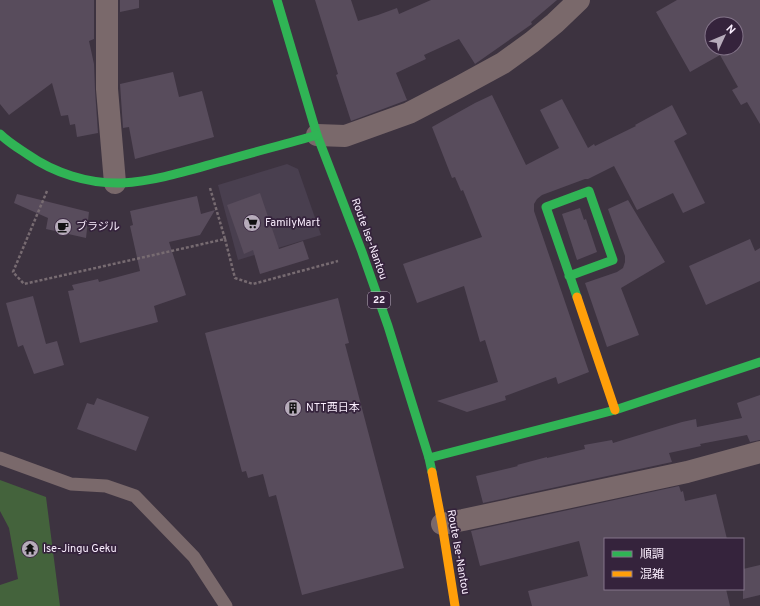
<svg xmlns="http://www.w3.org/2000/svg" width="760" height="606" font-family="Overpass,'Noto Sans JP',sans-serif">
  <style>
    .commercial { fill: #493f4f }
    .forest { fill: #44633c }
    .building { fill: #584c5c; fill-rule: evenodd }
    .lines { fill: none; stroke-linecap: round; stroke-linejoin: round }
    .path { stroke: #776b71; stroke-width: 2.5; stroke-dasharray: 3 2; stroke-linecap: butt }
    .lane { stroke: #7a696b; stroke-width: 13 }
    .street { stroke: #7a696b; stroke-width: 22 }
    .fast { stroke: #30b455; stroke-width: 9 }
    .slow { stroke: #ff9f0a; stroke-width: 9 }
    .labels { text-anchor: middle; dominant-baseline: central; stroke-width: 3.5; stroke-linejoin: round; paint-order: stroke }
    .shield { fill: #35233c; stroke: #beb0c3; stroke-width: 1 }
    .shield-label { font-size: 10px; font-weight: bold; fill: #f9edfd }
    .poi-label { font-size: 11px; fill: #f9edfd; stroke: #35233c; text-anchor: start }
    .street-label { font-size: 11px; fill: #f9edfd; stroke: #35233c }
  </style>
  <rect width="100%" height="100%" fill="#3d3340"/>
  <path class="commercial" d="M287,164L298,169L321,235L238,260L218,185Z"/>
  <path class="forest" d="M0,480L46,497L60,606H0V585L18,579L9,528L0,511Z"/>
  <g class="building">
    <path d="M0,0H94V39L89,41L94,64L95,90L98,133L77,137L75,124L70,125L68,115L61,116L52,83L9,115L0,104Z"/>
    <path d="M120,0H139V8L120,12Z"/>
    <path d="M315,0H351L358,21L378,15L397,8L399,14L431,0H557L531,22L532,24L475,64L459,39L424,55L426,59L396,73L407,100L351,121L336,75L338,74Z"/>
    <path d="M677,0H760V124L747,102L741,105L732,90L738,87L720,55L690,72L656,12ZM712,24H736V48H712Z"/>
    <path d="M173,72L179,97L202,91L214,137L135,159L129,127L123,128L120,84Z"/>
    <path d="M492,95L526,165L559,148L540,110L562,99L588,148L594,144L595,146L636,126L635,125L672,105L687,134L674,141L705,203L683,213L673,193L637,210L614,166L588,179H585L542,195L537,199L534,204V211L589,372L558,384L556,377L505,396L506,400L467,412L437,401L498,382L485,340L480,342L464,286L417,303L403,264L482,237L463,190L461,191L455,177L452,178L432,127L475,103Z"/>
    <path d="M260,193L279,249L303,241L309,259L260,274L253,250L244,254L227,205Z"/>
    <path d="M17,194L89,212L86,238L46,229L48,218L14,203Z"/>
    <path d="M197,196L201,214L215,210L200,235L169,242L186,295L154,306L158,322L80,343L68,291L74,290L72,285L98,279L99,282L140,271L130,226L133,225L130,211Z"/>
    <path d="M628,200L665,262L621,288L639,335L607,347L585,283L617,272L623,268L625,262V256L608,209Z"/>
    <path d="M580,208L584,220L586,219L597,252L577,260L562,214Z"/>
    <path d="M750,239L755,251L760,248V281L706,305L689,266Z"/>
    <path d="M33,296L46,344L57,341L64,365L34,374L23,345L18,347L6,303Z"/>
    <path d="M338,298L349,343L345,344L404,568L302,595L276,495L269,497L263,474L248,478L246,471L242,472L205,333Z"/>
    <path d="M760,395V440L750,442L747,435L700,444L701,446L669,453L672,462L483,503L476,476L518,466L517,465L547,457V458L585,449L584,445L612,440L613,443L682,422L696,419L697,427L742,418L737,403Z"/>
    <path d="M97,398L149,417L136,451L77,429L87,403L94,405Z"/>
    <path d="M679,486L681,492L683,491L685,501L716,494L727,539H605V589H726L730,606H532L528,591L588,576L579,541L480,566L471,531Z"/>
    <path d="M760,565V595L743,599V569Z"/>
  </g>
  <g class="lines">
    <g class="path">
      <path d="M210,188L225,239"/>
      <path d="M47,191L13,272L24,284L225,239L235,278L253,284L338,261"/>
    </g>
    <path class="lane" d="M0,458L71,484L106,486L135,496L194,557L226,606"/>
    <g class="street">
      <path d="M107,0V89L115,183"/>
      <path d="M317,135L345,136L409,113L459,87L503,63L532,42L555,23L579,0"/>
      <path d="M442,524L463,520L687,472L760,452"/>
    </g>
    <g class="fast">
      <path d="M277,0L317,135L362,252L388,326L429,458L432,472"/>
      <path d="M0,134C8,142 18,148 27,154C54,173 88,184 122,183C156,181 190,170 223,161C254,152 286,144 317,135"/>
      <path d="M569,276L613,260L589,191L546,207L577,297"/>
      <path d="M429,458L615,410L760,362"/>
    </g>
    <g class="slow">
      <path d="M577,297L615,410"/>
      <path d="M432,472L442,524L455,606"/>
    </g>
  </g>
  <defs>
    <g id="supermarket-disc" transform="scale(0.9)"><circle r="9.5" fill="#b7acbb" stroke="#35233c"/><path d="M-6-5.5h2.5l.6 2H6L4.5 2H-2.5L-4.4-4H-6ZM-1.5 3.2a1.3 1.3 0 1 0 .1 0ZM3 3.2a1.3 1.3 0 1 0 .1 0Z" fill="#111"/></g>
    <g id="cafe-disc" transform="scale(0.9)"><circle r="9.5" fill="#b7acbb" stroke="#35233c"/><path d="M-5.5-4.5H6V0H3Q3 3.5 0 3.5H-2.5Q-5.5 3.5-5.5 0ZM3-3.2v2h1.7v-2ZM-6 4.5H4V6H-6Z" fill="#111"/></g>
    <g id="building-disc" transform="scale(0.9)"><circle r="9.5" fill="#b7acbb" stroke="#35233c"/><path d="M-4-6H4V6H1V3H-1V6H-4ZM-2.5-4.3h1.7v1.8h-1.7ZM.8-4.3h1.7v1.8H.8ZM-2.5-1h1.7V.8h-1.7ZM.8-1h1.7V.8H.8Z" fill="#111"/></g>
    <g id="temple-disc" transform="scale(0.9)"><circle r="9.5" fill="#b7acbb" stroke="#35233c"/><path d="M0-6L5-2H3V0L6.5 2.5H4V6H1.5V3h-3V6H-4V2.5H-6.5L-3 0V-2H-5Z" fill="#111"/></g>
  </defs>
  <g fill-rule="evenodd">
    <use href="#supermarket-disc" x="252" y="223"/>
    <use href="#cafe-disc" x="63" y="227"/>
    <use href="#building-disc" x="293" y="408"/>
    <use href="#temple-disc" x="30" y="549"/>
  </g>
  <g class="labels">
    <rect class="shield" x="368" y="292" width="22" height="16" rx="3"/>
    <g class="shield-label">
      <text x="379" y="300">22</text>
    </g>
    <g class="poi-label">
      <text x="265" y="223">FamilyMart</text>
      <text x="76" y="227">ブラジル</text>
      <text x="306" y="408">NTT西日本</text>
      <text x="43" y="549">Ise-Jingu Geku</text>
    </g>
    <g class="street-label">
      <text transform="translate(369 239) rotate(70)">Route Ise-Nantou</text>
      <text transform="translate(458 552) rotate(80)">Route Ise-Nantou</text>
    </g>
  </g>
  <rect x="604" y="538" width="140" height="52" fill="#35233c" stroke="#837489"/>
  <rect x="612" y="551" width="20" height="6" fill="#30b455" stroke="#837489"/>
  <text x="640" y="558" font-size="12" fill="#f9edfd">順調</text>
  <rect x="612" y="571" width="20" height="6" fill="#ff9f0a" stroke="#837489"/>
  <text x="640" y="578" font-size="12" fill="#f9edfd">混雑</text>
  <g transform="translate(724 36) rotate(46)"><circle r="19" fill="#35233c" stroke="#837489"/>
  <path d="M0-3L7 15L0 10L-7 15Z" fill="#b7acbb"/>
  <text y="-6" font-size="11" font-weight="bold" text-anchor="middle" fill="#f9edfd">N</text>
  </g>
</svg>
